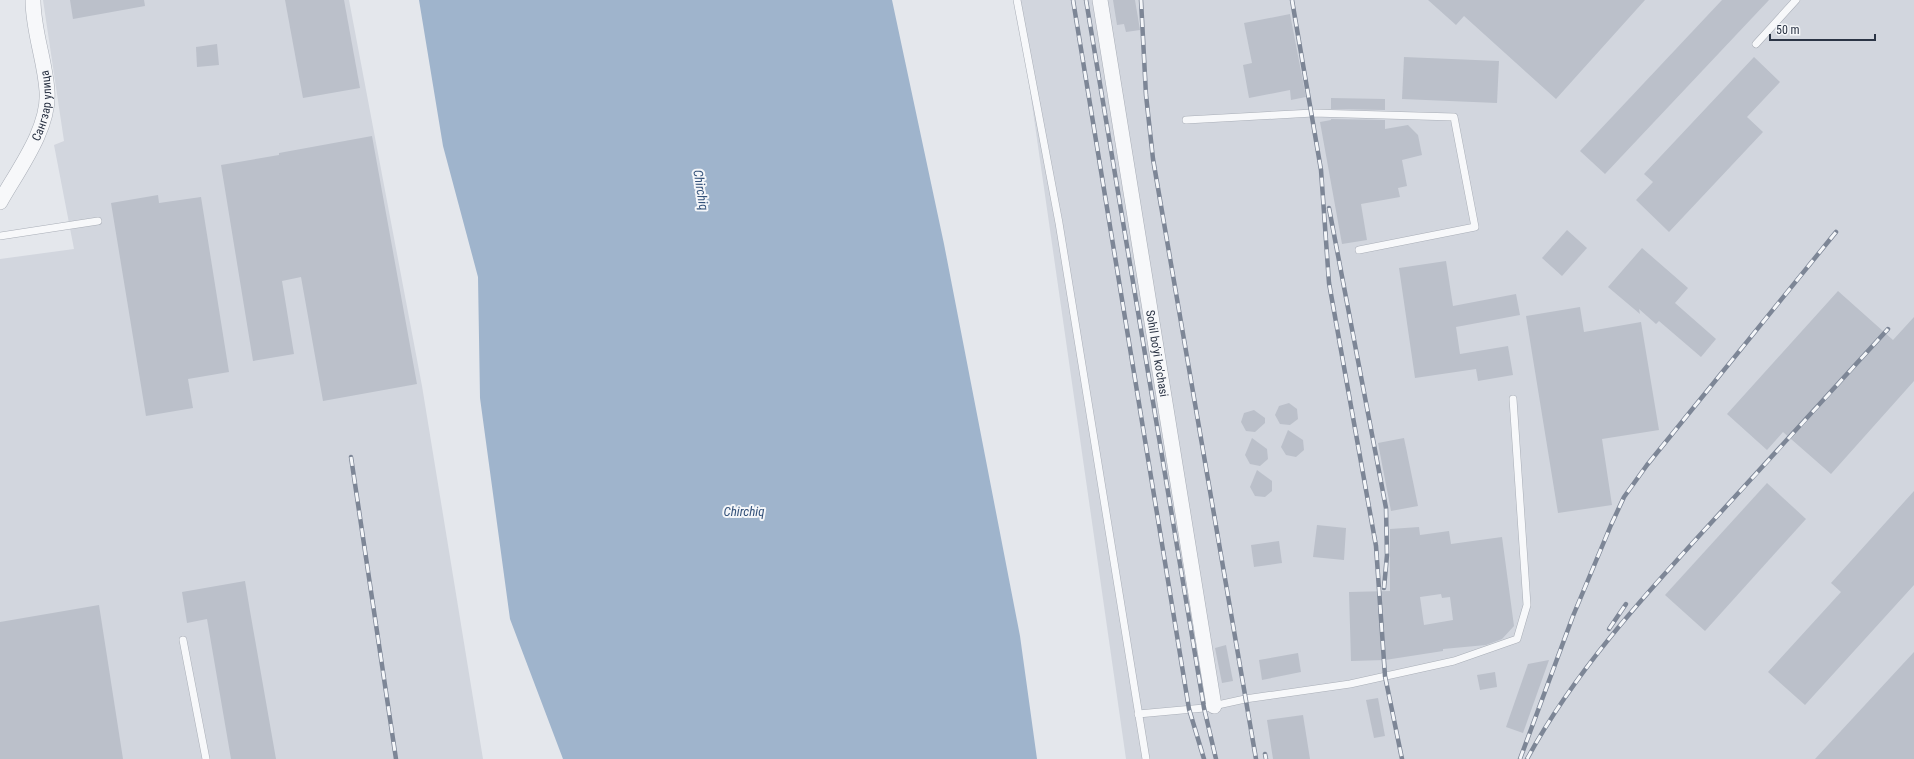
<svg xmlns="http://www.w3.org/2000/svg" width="1914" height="759" font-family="'Roboto Condensed',sans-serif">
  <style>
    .built { fill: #d2d6de }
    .water { fill: #9fb4cc }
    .building { fill: #bbc0ca; fill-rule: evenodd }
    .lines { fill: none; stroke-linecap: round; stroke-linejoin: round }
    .service-casing { stroke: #a9aeb7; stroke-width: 8 }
    .minor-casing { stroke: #a9aeb7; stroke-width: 16 }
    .service { stroke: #f7f8fa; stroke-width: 7 }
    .minor { stroke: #f7f8fa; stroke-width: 15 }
    .rail-casing { stroke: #7d8696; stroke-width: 4.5 }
    .rail { stroke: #f4f6f9; stroke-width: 3; stroke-dasharray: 9; stroke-linecap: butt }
    .labels { text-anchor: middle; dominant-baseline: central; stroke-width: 4; stroke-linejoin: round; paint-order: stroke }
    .street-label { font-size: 12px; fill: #2b3445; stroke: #f4f6f9 }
    .water-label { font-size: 13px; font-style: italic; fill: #34527a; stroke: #f4f6f9 }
  </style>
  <rect width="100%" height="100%" fill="#e4e7ec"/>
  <g class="built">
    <path d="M43,0H349L422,386L483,759H0V259L74,249L54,145L64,141Z"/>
    <path d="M1017,0H1914V759H1126Z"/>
  </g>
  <path class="water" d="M419,0H892L944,244L1020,636L1037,759H563L510,619L480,398L478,277L443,146Z"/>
  <g class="building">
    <path d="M70,0H144L145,6L73,19Z"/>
    <path d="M285,0H344L360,88L303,98Z"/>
    <path d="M1113,0H1135L1140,30L1126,32L1124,24L1117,25Z"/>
    <path d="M1428,0H1645L1556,99L1464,16L1456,25Z"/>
    <path d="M1722,0H1769L1605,174L1580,151Z"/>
    <path d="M1290,14L1306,97L1291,100L1290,90L1249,98L1243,65L1252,63L1244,23Z"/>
    <path d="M217,44L219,65L197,67L196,47Z"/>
    <path d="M1404,57L1499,61L1497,103L1402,99Z"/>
    <path d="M1754,57L1780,82L1747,117L1763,132L1669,232L1636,200L1653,182L1644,174Z"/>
    <path d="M1331,98L1385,99V110L1331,109Z"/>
    <path d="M1331,119L1385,120V129L1408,125L1418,135L1422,155L1402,160L1407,186L1398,188L1400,197L1361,204L1367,240L1342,244L1320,122L1331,120Z"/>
    <path d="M372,136L417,384L323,401L301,277L282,281L294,354L253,361L221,165L279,155V153Z"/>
    <path d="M158,195L159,203L201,197L229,372L188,379L193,408L146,416L111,203Z"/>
    <path d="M1567,230L1587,248L1562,276L1542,258Z"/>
    <path d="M1642,248L1688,288L1675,303L1716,339L1701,357L1659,321L1656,324L1639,309L1640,314L1608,287Z"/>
    <path d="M1446,261L1453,306L1516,294L1520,315L1456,327L1460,354L1508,346L1513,375L1478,381L1476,369L1415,378L1399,268Z"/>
    <path d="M1838,291L1893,340L1914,317V381L1831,474L1783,432L1767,450L1727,414Z"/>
    <path d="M1580,307L1584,332L1641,322L1659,430L1602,439L1612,505L1558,513L1526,316Z"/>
    <path d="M1289,403L1297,409L1298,419L1290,425L1280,424L1275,415L1279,406Z"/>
    <path d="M1254,410L1265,418V423L1255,432L1246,431L1241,422L1244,413Z"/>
    <path d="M1288,430L1303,440L1304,450L1296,457L1286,455L1281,447Z"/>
    <path d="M1252,438L1267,449L1268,459L1260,466L1250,464L1245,455Z"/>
    <path d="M1404,438L1418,506L1391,511L1378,443Z"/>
    <path d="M1257,470L1272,481V491L1265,497L1255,496L1250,487Z"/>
    <path d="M1767,483L1806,519L1705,631L1665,595Z"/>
    <path d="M1914,491V585L1805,705L1768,672L1841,592L1831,583Z"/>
    <path d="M1317,525L1346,528L1344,560L1313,557Z"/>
    <path d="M1419,527L1420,535L1449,531L1451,544L1502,537L1514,626L1502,639L1486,645L1443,649V651L1385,660L1351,661L1349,592L1390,591V529ZM1441,594L1442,598L1450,597L1453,620L1424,625L1420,597Z"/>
    <path d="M1279,541L1282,563L1254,567L1251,545Z"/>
    <path d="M245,581L250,611L276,759H231L207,619L187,623L182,592Z"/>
    <path d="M99,605L123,759H0V622Z"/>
    <path d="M1226,645L1233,681L1222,683L1215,648Z"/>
    <path d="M1914,652V759H1815Z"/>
    <path d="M1298,653L1301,672L1262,680L1259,660Z"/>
    <path d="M1549,660L1523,733L1506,727L1528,664Z"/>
    <path d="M1495,672L1497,687L1480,690L1477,675Z"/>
    <path d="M1378,698L1385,736L1374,738L1366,700Z"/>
    <path d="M1303,715L1310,759H1273L1267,720Z"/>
  </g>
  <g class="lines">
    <g class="service-casing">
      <g id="service">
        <path d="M1017,0L1059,223L1146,759"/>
        <path d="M1756,44L1796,0"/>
        <path d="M1186,120L1313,113L1454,117L1475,227L1359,250"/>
        <path d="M0,236L98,221"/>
        <path d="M183,640L206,759"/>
        <path d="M1138,714L1204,708L1245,699L1350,684L1454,661L1517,639L1527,605L1513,399"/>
      </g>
    </g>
    <g class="minor-casing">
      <g id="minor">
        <path id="s1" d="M1100,0L1214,706"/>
        <path id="s2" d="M0,202C18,170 50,128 47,91C45,60 33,31 33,0"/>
      </g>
    </g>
    <use href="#service" class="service"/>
    <use href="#minor" class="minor"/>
    <g class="rail-casing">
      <g id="rail">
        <path d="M1073,0L1189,709L1204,759"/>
        <path d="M1086,0L1204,708L1216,759"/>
        <path d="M1141,0L1146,95L1153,159L1256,759"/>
        <path d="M1292,0L1321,170L1329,283L1376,546L1385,676L1402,759"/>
        <path d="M1329,208L1386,508L1387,555L1384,588"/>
        <path d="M351,457L396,759"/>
        <path d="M1609,629L1626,604"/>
        <path d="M1265,754L1266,759"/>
        <path d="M1520,759L1573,616L1611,525L1624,497L1647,465L1836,232"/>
        <path d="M1527,759C1575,671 1643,597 1710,524C1770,459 1829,394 1888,329"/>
      </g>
    </g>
    <use href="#rail" class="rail"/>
  </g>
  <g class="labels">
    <g class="street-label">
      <text stroke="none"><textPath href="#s2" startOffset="107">Сангзар улица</textPath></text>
      <text stroke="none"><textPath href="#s1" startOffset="358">Sohil bo'yi ko'chasi</textPath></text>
    </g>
    <g class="water-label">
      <text transform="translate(701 190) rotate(81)">Chirchiq</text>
      <text x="744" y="511">Chirchiq</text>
    </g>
  </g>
  <path d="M1770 34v6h105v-6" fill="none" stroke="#2b3445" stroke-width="2"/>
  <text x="1776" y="34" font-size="12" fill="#2b3445" stroke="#f4f6f9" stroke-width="3" paint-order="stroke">50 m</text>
</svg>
